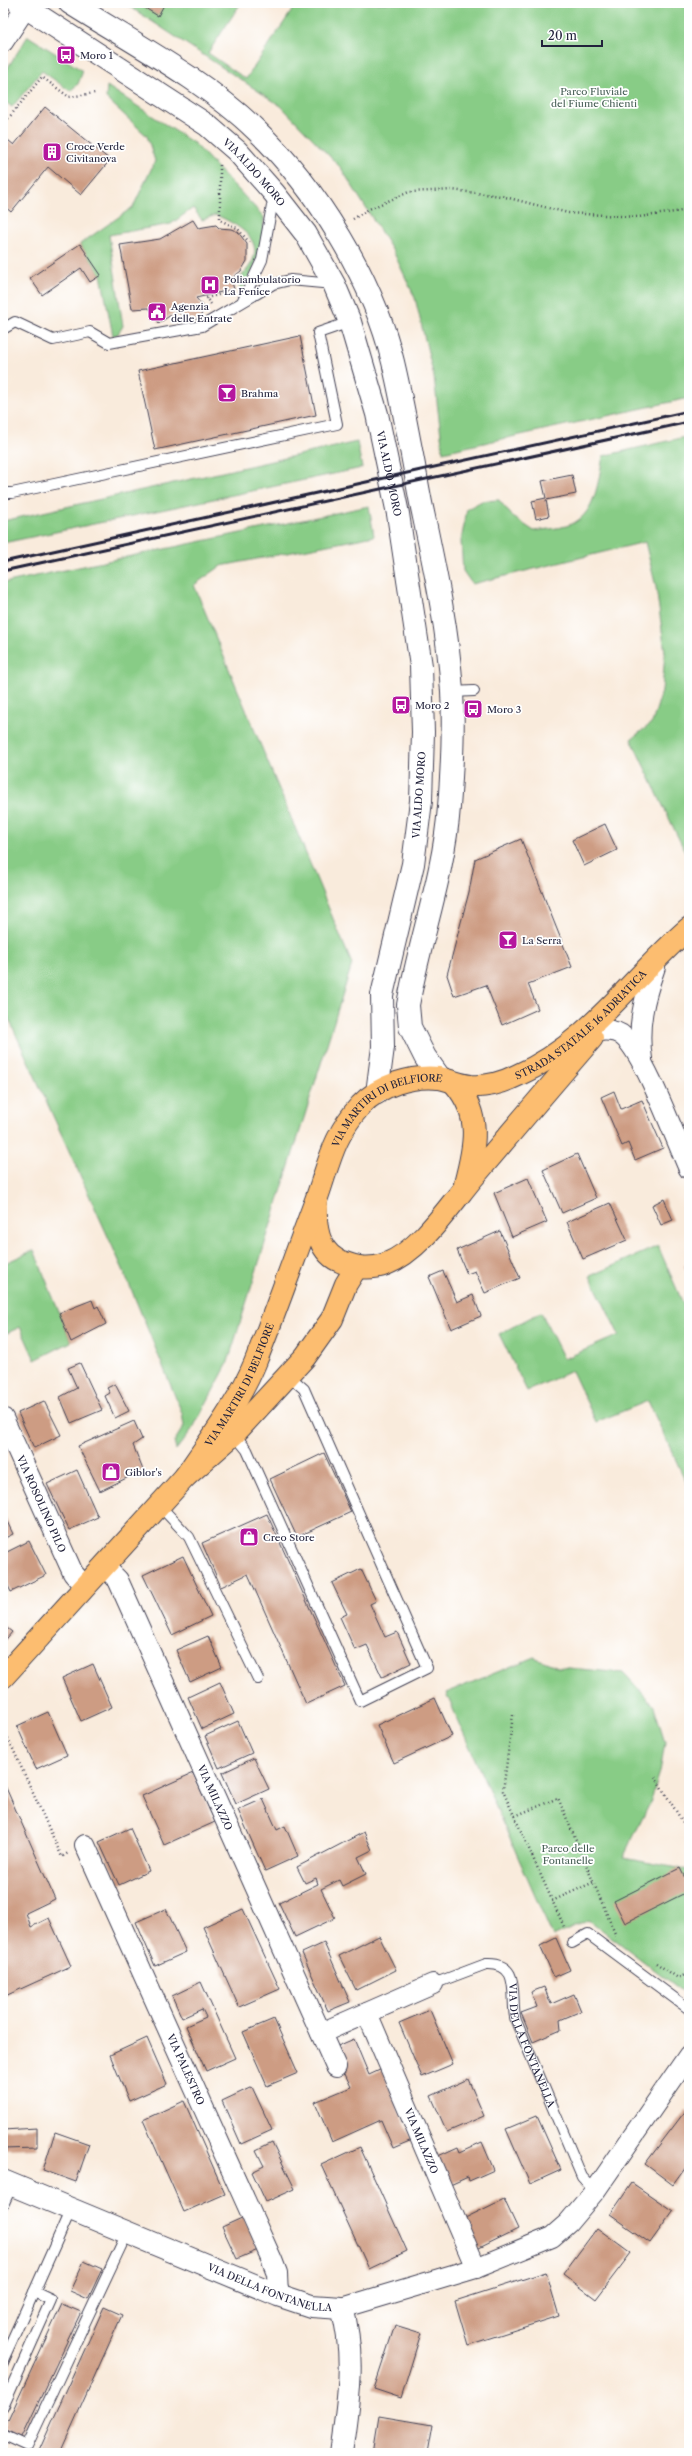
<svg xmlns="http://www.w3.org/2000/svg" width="692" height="2456" font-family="'Libre Caslon Text',serif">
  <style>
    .green { fill: #88cc86; stroke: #557760 }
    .building { fill: #cd9c83 }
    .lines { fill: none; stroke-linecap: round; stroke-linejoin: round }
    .service-casing { stroke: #424053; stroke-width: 12 }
    .minor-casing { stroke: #424053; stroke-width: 22 }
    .tertiary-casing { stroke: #424053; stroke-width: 24 }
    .primary-casing { stroke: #424053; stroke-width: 24 }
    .path { stroke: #424053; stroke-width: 2.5; stroke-dasharray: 1 3; stroke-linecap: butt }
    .service { stroke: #fff; stroke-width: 10 }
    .minor { stroke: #fff; stroke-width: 20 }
    .tertiary { stroke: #fff; stroke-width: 22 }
    .primary { stroke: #fcbd6f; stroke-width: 22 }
    .rail { stroke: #22223b; stroke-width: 3 }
    .labels { text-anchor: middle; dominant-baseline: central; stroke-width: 3.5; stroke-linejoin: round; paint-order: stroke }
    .poi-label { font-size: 10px; fill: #22223b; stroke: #fff; text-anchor: start }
    .park-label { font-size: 10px; fill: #465e55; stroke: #fff }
    .street-label { font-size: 10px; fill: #22223b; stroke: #fff }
  </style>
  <rect width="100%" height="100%" fill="#fff"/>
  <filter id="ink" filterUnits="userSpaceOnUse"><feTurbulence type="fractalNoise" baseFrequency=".025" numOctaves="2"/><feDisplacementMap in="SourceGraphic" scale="8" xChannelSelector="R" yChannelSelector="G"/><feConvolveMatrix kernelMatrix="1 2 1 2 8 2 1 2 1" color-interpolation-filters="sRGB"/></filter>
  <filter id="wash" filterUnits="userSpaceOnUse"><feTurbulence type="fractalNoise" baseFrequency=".012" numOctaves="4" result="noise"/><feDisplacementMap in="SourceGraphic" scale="16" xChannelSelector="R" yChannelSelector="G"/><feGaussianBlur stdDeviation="0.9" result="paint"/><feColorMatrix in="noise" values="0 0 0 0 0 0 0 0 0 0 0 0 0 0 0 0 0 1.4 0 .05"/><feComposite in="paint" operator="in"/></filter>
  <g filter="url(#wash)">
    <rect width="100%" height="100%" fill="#f9ebdc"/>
    <g class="green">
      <path d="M124,3H137L157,15L165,3H241L208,53L246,79L297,3H689V398L443,452L434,377L415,298L394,253L341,168L281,106Z"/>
      <path d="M28,36L83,71L78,84L70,91L42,71L12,107L3,100V75Z"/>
      <path d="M107,86L195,144L264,217C263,245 257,268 241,291L237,280C272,249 250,230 216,215L202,220L193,208L171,224L109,235L123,326L118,334L113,336L101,275L80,244L133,207L155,161L147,136L106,98Z"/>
      <path d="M689,436V860L631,739L652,723L662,691L665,652L656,587L645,542L472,584L463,571L461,541L467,509L482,501L499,500L513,517L534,531C545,529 556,529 566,526C596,518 598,481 603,456Z"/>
      <path d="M357,442L362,468L3,543V521Z"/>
      <path d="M369,506L374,536L221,566L194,585L352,964L227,1365L193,1428L176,1450L174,1442L184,1426L182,1413L125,1274L3,1006V583Z"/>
      <path d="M658,1246L689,1317V1488L648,1401L596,1422L572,1371L527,1391L499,1334L541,1312L564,1359L619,1335L590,1276Z"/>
      <path d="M34,1250L71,1342L35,1360L20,1327L3,1335V1264Z"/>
      <path d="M534,1657L558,1667L624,1673L654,1706L665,1742L660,1772L650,1803L623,1858L689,1870V1996L589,1920L553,1937L446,1693Z"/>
    </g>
    <g id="blocks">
      <g class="building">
        <path d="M137,3H165L158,16Z"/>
        <path d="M45,107L110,160L81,195L48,167L11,212L3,205V136L14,145Z"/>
        <path d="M193,220L198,228L216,225L219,228L231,229L238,232L247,244V261L241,271L231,279L234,289L196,298L204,307L200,318L194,320L185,319L177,311L159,323L149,308L132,309L120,245L160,239Z"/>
        <path d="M80,244L101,275L90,282L81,268L42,295L30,278Z"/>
        <path d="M300,336L316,415L155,450L138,371Z"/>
        <path d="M572,475L576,494L546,500L549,516L536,519L532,501L546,498L542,481Z"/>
        <path d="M605,824L617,850L584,866L572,840Z"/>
        <path d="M521,839L572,967L528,984L538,1009L502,1025L486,985L454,996L447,975L469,892L475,859Z"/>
        <path d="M614,1091L621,1109L642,1100L663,1148L635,1160L628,1143L622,1146L601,1097Z"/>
        <path d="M577,1154L596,1198L562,1213L543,1170Z"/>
        <path d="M528,1178L547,1222L512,1237L494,1193Z"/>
        <path d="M664,1199L673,1220L661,1225L652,1205Z"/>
        <path d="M610,1203L627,1240L583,1259L567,1222Z"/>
        <path d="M500,1231L520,1278L485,1293L475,1271L467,1274L457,1250Z"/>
        <path d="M689,1263V1277L684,1266Z"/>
        <path d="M443,1271L457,1302L473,1295L481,1316L451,1329L429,1277Z"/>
        <path d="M92,1300L95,1308L98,1306L106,1324L71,1342L59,1313Z"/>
        <path d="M80,1363L102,1410L71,1423L60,1397L77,1388L68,1368Z"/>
        <path d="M115,1384L129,1411L115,1418L105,1396L110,1393L107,1388Z"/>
        <path d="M44,1401L61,1435L34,1448L18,1413Z"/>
        <path d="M134,1421L142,1439L133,1445L143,1470L100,1491L78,1446Z"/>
        <path d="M324,1453L351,1512L297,1537L270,1479Z"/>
        <path d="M77,1470L98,1517L69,1530L47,1484Z"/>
        <path d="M3,1513L13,1534L3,1539Z"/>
        <path d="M267,1514L345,1686L306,1704L248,1574L221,1587L202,1543Z"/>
        <path d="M29,1541L46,1575L11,1592L3,1576V1554Z"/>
        <path d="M183,1556L211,1616L172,1635L143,1575Z"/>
        <path d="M361,1569L376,1601L370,1604L385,1637L397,1632L411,1663L382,1677L367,1645L355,1650L340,1617L347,1614L332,1583Z"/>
        <path d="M3,1625L12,1632L3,1643Z"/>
        <path d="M208,1636L222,1667L190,1682L176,1650Z"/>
        <path d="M93,1664L112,1707L81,1721L62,1678Z"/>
        <path d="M220,1682L234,1714L202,1729L188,1697Z"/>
        <path d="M435,1698L452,1736L394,1763L377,1725Z"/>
        <path d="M48,1712L67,1755L36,1769L17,1726Z"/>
        <path d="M238,1721L252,1753L219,1768L205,1736Z"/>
        <path d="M254,1758L269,1789L236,1804L222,1773Z"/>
        <path d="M193,1773L215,1822L164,1845L142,1796Z"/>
        <path d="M3,1781L55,1899L26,1913L31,1927L49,1918L71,1966L3,1997Z"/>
        <path d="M263,1799L277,1830L285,1826L298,1856L265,1871L238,1810Z"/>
        <path d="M130,1828L149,1871L119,1885L99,1842Z"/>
        <path d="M364,1832L372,1850L358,1857L366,1874L342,1886L339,1880L321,1889L335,1918L295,1937L279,1903L318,1884L316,1878L305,1883L297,1867Z"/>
        <path d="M680,1868L689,1886V1891L625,1923L614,1901Z"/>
        <path d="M166,1909L186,1952L155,1966L136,1922Z"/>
        <path d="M243,1909L280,1989L239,2007L203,1927Z"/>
        <path d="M379,1936L396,1970L356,1990L339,1956Z"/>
        <path d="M556,1938L570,1970L554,1977L540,1946Z"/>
        <path d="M324,1943L350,2002L328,2011L302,1953Z"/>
        <path d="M201,1982L235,2058L206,2071L186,2026L206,2017L202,2009L182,2018L172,1996Z"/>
        <path d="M544,1987L551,2004L574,1994L581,2011L560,2020L561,2030L533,2042L521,2013L537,2007L531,1992Z"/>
        <path d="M430,2010L453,2064L422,2077L399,2023Z"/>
        <path d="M274,2019L298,2073L267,2086L243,2032Z"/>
        <path d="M147,2038L167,2084L129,2101L110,2055Z"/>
        <path d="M354,2039L369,2075L382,2069L412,2140L393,2148L381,2120L332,2142L315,2102L351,2087L333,2048Z"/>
        <path d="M468,2079L484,2116L447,2132L431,2096Z"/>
        <path d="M252,2087L272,2130L241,2144L222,2101Z"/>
        <path d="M184,2101L225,2194L184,2212L143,2120Z"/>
        <path d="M686,2110L689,2112V2163L673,2185L645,2164Z"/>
        <path d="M537,2116L561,2170L530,2184L506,2129Z"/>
        <path d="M37,2128V2148L3,2149V2130Z"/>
        <path d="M55,2132L89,2144L76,2182L43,2170Z"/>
        <path d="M272,2142L295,2189L266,2202L252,2172L264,2166L256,2150Z"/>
        <path d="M482,2142L494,2170L469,2181L468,2177L448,2186L436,2157L458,2147L460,2152Z"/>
        <path d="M360,2147L407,2251L369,2269L321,2165Z"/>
        <path d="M632,2183L673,2211L650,2243L610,2215Z"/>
        <path d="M504,2199L518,2229L475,2250L461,2220Z"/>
        <path d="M244,2217L258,2250L237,2259L222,2227Z"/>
        <path d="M597,2228L631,2253L596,2299L563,2274Z"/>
        <path d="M84,2261L102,2269L88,2299L70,2291Z"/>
        <path d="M546,2272L559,2316L468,2345L455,2301Z"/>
        <path d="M62,2304L81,2312L22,2437L4,2429Z"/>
        <path d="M104,2307L122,2315L60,2453H38Z"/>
        <path d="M395,2325L421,2333L401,2398L374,2389Z"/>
        <path d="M3,2352L12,2356L3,2376Z"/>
        <path d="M379,2416L432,2425L427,2453H373Z"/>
      </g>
    </g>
  </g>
  <g filter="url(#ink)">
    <use href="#blocks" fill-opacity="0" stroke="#424053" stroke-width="1"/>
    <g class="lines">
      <g class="service-casing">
        <g id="service">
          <path d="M243,300L262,260L274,195"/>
          <path d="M3,329L15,322L53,340L90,332L109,343L202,326L273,284L290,280L333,284"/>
          <path d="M3,493H12L337,424L318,333L350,322"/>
          <path d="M452,692L474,691"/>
          <path d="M234,1434L247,1450L360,1701L427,1668L304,1389L288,1375"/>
          <path d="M159,1505L189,1537L258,1679"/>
          <path d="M572,1943L588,1934L689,2009"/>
          <path id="s1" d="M433,1984L486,1964C524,1962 509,2000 516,2021L582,2177L595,2191"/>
          <path d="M3,2205L12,2185"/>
          <path d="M3,2360L34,2292"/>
          <path d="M3,2407L51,2300L34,2292L71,2209"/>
          <path d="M3,2435L27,2446L127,2233"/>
        </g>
      </g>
      <g class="minor-casing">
        <g id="minor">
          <path d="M3,42L26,7"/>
          <path d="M598,1031C607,1030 617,1030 624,1037C645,1055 676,1140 689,1169"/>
          <path d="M642,1059C637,1026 644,998 655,967"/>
          <path id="s2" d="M3,1418L73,1573L85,1587"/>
          <path id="s3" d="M104,1566L118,1580L336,2067"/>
          <path id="s4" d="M85,1845L272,2260L277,2273L278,2295"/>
          <path id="s5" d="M367,2013L476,2268"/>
          <path d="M321,2033L433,1984"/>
          <path d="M342,2308L476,2268L552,2237L568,2223L595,2191L689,2055"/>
        </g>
      </g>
      <g class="tertiary-casing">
        <g id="tertiary">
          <path id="s6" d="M19,3L207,125L237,151L274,193L306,234L334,284L350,322L377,414L398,514L421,666L423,732L421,801L413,864L382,995L383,1047L377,1093"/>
          <path d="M70,3C130,41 206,81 256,130C317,188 373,279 393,362C404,408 412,456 421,503C434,565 448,628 452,691C454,730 452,769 449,807C444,875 420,938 408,1005L410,1027L425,1057L440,1078"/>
          <path id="s7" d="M3,2181L278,2295L311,2306L342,2308C356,2356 348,2404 341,2453"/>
        </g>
      </g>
      <g class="primary-casing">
        <g id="primary">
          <path d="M455,1084C482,1116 475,1146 465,1184"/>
          <path d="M316,1206C315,1227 319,1254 342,1262C357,1268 370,1270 386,1264C422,1250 451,1203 476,1174C514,1129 553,1083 592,1038"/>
          <path id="s8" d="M185,1477C210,1440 238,1404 255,1363C276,1310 295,1256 315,1203C329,1165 332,1137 361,1105C380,1085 412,1075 439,1078C450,1080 460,1085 471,1086C486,1087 504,1082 518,1075C589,1044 632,977 689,928"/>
          <path d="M3,1677L185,1477L234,1434L305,1357L332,1319L346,1284L356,1268"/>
        </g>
      </g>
      <g class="path">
        <path d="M3,125L42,77L69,97L95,93"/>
        <path d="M220,165V220L237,228L249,242"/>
        <path d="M353,219L369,209L409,192L452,190L501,196L568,213L639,217L689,210"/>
        <path d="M211,304L206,298L226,293"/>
        <path d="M513,1715L503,1791L565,1929"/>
        <path d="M3,1727L62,1857L68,1853"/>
        <path d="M655,1777L689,1832"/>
        <path d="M515,1816L558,1798L616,1936"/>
        <path d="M552,1901L594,1882"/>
        <path d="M656,1963L678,1978L689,1973"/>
      </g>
      <use href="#service" class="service"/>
      <use href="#minor" class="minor"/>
      <use href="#tertiary" class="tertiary"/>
      <use href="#primary" class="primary"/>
      <g class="rail">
        <path d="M3,562L689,411"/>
        <path d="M3,571L689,422"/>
      </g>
    </g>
  </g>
  <defs>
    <g id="bus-square" transform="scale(1)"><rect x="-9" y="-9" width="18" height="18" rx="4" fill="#b5179e" stroke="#fff"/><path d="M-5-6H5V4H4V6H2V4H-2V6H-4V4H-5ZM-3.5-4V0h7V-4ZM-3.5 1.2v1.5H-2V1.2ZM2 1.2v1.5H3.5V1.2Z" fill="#fff"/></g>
    <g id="building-square" transform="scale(1)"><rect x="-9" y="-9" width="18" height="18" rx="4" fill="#b5179e" stroke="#fff"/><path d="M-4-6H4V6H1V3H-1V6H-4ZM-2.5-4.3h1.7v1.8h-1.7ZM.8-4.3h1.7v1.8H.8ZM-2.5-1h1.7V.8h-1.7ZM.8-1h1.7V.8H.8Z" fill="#fff"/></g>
    <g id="hospital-square" transform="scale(1)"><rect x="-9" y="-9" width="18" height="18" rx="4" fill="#b5179e" stroke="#fff"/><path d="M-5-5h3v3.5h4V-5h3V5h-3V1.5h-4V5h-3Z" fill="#fff"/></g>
    <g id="civic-square" transform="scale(1)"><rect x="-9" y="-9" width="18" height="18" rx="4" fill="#b5179e" stroke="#fff"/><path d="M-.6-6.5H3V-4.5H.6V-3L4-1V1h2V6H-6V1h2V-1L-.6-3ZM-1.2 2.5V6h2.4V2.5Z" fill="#fff"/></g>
    <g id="bar-square" transform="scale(1)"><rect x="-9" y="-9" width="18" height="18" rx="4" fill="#b5179e" stroke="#fff"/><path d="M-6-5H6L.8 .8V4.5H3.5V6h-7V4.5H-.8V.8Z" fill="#fff"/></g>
    <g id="shop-square" transform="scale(1)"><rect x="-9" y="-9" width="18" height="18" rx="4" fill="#b5179e" stroke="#fff"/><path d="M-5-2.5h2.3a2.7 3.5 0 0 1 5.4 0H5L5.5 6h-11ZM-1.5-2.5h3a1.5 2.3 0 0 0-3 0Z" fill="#fff"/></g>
  </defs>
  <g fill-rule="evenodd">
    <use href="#bus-square" x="66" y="55"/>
    <use href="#building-square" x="52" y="152"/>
    <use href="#hospital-square" x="210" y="285"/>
    <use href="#civic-square" x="157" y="312"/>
    <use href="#bar-square" x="227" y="393"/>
    <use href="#bus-square" x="401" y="705"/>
    <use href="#bus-square" x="473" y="709"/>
    <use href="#bar-square" x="508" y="940"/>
    <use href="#shop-square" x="111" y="1472"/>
    <use href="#shop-square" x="249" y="1537"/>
  </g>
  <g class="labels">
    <g class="poi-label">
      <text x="80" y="55">Moro 1</text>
      <text x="66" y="146">Croce Verde<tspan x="66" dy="12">Civitanova</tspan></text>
      <text x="224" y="279">Poliambulatorio<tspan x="224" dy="12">La Fenice</tspan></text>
      <text x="171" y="306">Agenzia<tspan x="171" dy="12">delle Entrate</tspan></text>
      <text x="241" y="393">Brahma</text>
      <text x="415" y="705">Moro 2</text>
      <text x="487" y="709">Moro 3</text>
      <text x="522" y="940">La Serra</text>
      <text x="125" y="1472">Giblor's</text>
      <text x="263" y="1537">Creo Store</text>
    </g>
    <g class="park-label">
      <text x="594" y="91">Parco Fluviale<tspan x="594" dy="12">del Fiume Chienti</tspan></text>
      <text x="568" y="1848">Parco delle<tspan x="568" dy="12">Fontanelle</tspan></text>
    </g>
    <g class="street-label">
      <text stroke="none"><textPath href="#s6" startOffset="291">VIA ALDO MORO</textPath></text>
      <text stroke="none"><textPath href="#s6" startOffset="627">VIA ALDO MORO</textPath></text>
      <text transform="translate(419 795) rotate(-86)">VIA ALDO MORO</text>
      <text stroke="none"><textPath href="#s8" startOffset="662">STRADA STATALE 16 ADRIATICA</textPath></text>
      <text stroke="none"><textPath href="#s8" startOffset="434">VIA MARTIRI DI BELFIORE</textPath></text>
      <text stroke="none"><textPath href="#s8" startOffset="108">VIA MARTIRI DI BELFIORE</textPath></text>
      <text stroke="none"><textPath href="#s2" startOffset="94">VIA ROSOLINO PILO</textPath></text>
      <text stroke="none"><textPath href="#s3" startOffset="258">VIA MILAZZO</textPath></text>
      <text stroke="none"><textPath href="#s1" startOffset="159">VIA DELLA FONTANELLA</textPath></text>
      <text stroke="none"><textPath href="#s4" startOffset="246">VIA PALESTRO</textPath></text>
      <text stroke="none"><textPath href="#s5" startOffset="139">VIA MILAZZO</textPath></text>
      <text stroke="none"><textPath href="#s7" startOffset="288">VIA DELLA FONTANELLA</textPath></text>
    </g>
  </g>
  <rect width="692" height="2456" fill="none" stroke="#fff" stroke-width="16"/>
  <path d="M542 40v6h60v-6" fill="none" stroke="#22223b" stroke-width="2"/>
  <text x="548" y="40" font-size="12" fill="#22223b" stroke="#ffffff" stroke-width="3" paint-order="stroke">20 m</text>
</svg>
